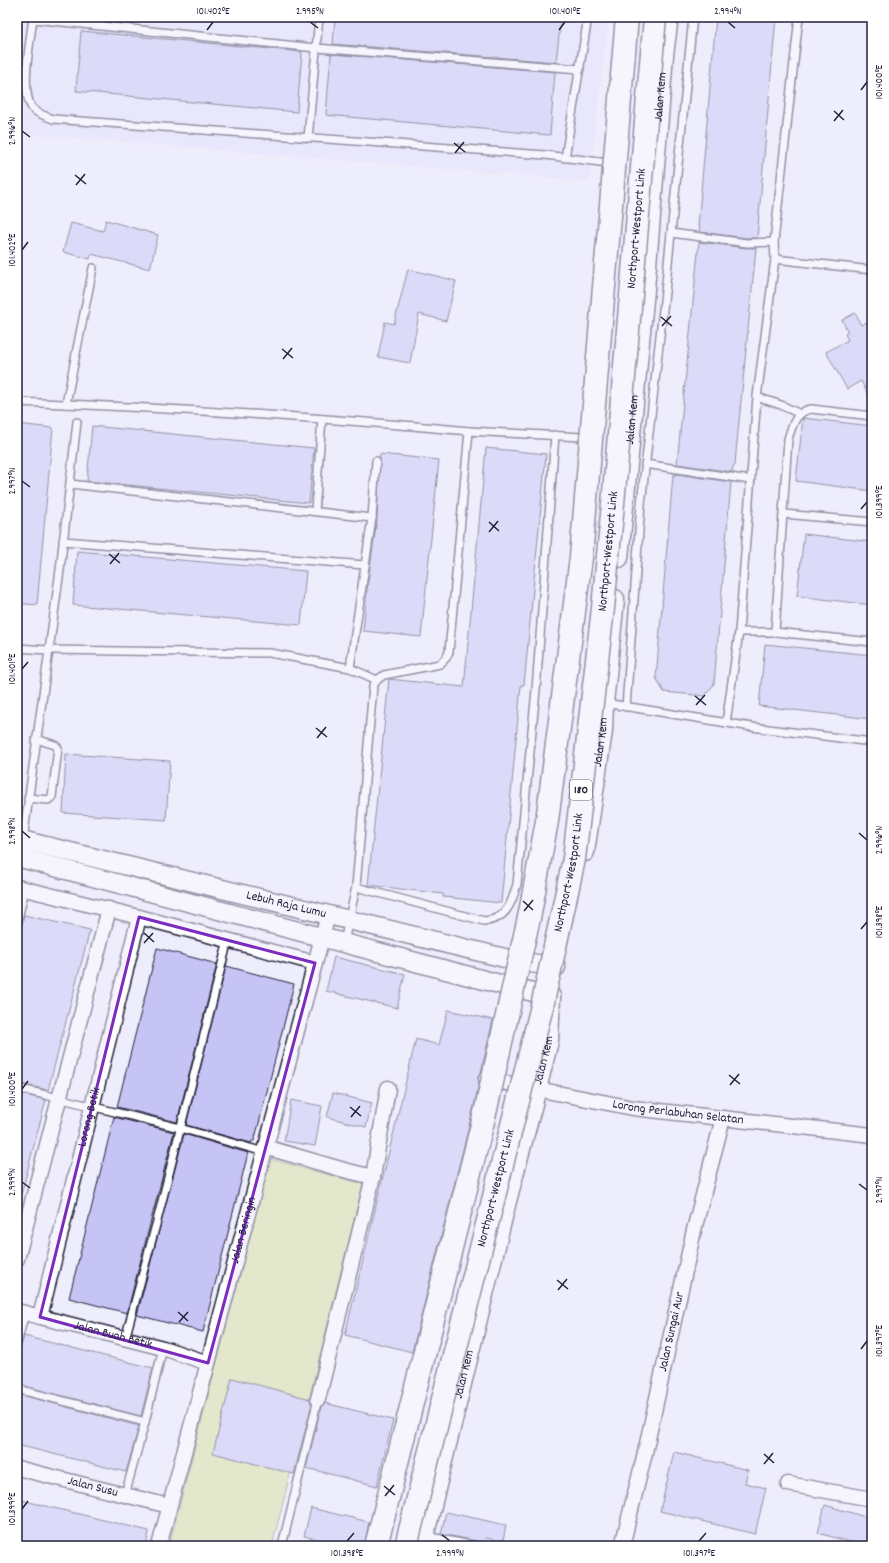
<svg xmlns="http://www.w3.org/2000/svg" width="889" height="1563" font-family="Dekko,sans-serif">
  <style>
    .built { fill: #e2e0fa }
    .green { fill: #d5e093; stroke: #7c8167 }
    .building { fill: #c6c3f5; stroke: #22223b }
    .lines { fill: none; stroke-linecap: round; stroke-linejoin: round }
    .service-casing { stroke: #22223b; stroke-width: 10 }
    .minor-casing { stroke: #22223b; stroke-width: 17 }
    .tertiary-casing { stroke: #22223b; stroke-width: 21 }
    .service { stroke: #fff; stroke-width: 7 }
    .minor { stroke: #fff; stroke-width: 14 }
    .tertiary { stroke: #fff; stroke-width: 18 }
    .primary-bridge-casing { stroke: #22223b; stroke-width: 25; stroke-linecap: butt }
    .primary-bridge { stroke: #fff; stroke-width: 22 }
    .marked { fill: none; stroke: #7b2cbf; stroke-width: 3; stroke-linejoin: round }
    .ticks { fill: none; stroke: #22223b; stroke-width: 1.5 }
    .labels { text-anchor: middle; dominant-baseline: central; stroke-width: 3.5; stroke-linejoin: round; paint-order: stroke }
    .shield { fill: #fff; stroke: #646476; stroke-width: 1 }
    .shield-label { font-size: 12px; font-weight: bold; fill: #22223b }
    .street-label { font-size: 13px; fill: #22223b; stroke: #fff }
    .neatline { fill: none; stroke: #22223b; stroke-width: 1.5 }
    .ticks-label { font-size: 10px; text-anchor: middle; fill: #22223b }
  </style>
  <rect width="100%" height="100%" fill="#eeedfc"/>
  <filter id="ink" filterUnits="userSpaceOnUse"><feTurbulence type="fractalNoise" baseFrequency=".025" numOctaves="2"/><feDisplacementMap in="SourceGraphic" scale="8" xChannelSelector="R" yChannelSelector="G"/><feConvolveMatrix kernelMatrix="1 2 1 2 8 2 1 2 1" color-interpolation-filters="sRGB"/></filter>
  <g filter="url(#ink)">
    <path class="built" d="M17,17H609L589,181L17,133Z"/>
    <path class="green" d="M270,1159L363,1184L272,1546H169Z"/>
    <g class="building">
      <path d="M335,17H561L556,62L333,44Z"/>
      <path d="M716,17H776L757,238H747L699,232L700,226H698Z"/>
      <path d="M81,31L302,52L297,112L76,91Z"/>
      <path d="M331,54L555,72L550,135L326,115Z"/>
      <path d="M106,220L158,235L150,269L91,254L90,259L63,252L71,223L103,231Z"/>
      <path d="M699,242L746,248H756L736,452L735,466H733L732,472L677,464Z"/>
      <path d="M408,269L456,281L446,321L419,314L410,363L378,357L385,322L394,324Z"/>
      <path d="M855,313L861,325L867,322L872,332V402L861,381L847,389L826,352L848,340L845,334L848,332L842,320Z"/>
      <path d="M803,418L872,426V491L796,481Z"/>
      <path d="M17,424L53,428L37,605L17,603Z"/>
      <path d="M92,426L314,448L309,503L87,481Z"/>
      <path d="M486,448L546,454L524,685H521L501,903L443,897V894L368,885L389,679L464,687Z"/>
      <path d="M380,454L439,460L421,637L363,631L368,581L377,519Z"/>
      <path d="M676,474L731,482L714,684L705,696L664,692L656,678L673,475H676Z"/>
      <path d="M804,534L872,542V605L797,596Z"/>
      <path d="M77,551L306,571L301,625L73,605Z"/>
      <path d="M765,644L872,655V719L759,706Z"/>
      <path d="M66,754L170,761L166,820L63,813Z"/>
      <path d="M24,915L90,930L48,1090L17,1083V928L22,925Z"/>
      <path d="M157,948L217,964L177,1122L117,1107Z"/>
      <path d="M334,957L405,974L397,1008L326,991Z"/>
      <path d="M226,966L294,984L258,1127L254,1141H252L251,1143L186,1125Z"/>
      <path d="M448,1010L493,1020L481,1072L478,1077L479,1083L474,1106L412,1352L345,1335L416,1039L439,1045Z"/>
      <path d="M17,1093L46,1100L21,1195L17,1194Z"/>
      <path d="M333,1093L372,1103L366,1127L327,1117Z"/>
      <path d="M291,1100L322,1106L315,1146L284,1141Z"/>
      <path d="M114,1117L174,1132L127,1313L69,1298Z"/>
      <path d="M184,1134L248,1153L203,1332L137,1315Z"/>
      <path d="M24,1336L153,1368L141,1416L17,1384V1348L21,1346Z"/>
      <path d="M232,1378L310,1399L312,1404L294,1474L213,1453Z"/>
      <path d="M17,1394L139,1426L126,1472L17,1445Z"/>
      <path d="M325,1403L393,1420L377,1486L306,1468L321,1407Z"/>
      <path d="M674,1452L748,1470L745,1483L766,1488L755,1534L660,1511Z"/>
      <path d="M17,1499L149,1531L146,1546H17Z"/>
      <path d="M825,1505L872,1519V1546H865L818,1533Z"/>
      <path d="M311,1508L369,1522L364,1546H343L304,1536Z"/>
      <path d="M446,1512L506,1525L503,1541L485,1538L484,1546H481L480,1543L477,1541L441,1534Z"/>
    </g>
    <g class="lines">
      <g class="service-casing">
        <g id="service">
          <path d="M33,17C31,39 19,93 33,109C38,114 46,116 53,119L545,155L608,163"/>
          <path d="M33,19L316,48L580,69"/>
          <path d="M308,138L319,17"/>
          <path d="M565,158L588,17"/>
          <path d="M671,233L747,243L774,242"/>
          <path d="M775,259L872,270"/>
          <path d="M757,397L781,405L800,414"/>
          <path d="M17,402C168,408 319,417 469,431"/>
          <path d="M66,404L93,268"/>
          <path d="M645,464L750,480"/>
          <path d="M70,484L372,518"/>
          <path d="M315,511L322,419"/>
          <path d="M784,514L872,522"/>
          <path d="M63,541L365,565"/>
          <path d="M739,632H775L872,642"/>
          <path d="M775,632L788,439C792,426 796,411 811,409L872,416"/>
          <path d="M17,648L48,650L270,653L350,668L377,680"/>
          <path d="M350,668L372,518L376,461"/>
          <path d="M605,703L752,727L872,742"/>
          <path d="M626,707L641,504L666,283L693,17"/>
          <path d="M726,723L739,632L757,397L775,259L774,242L799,17"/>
          <path d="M28,798L48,800L52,797L58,748L55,745L36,739"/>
          <path d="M23,840L60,570L77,422"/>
          <path d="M356,887L484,921C506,920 512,903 517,884L536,690L555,435"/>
          <path d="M17,923L25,889"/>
          <path d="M344,942L356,887L373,686L377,680L384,675L440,664L446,658L449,652L469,431L582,437"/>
          <path d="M17,1088L180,1128L264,1152"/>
          <path d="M125,1339L157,1221L228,940"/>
          <path d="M17,1343L25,1313"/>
          <path d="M17,1389L145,1422"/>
          <path d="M125,1495L145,1422L163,1348"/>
          <path d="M425,1536L476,1546"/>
          <path d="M282,1546L318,1399"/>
        </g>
      </g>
      <g class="minor-casing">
        <g id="minor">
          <path d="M17,887L139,917L315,963"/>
          <path id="s1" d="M486,1079L633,1108L872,1135"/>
          <path d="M265,1147L344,1170L373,1177"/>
          <path d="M17,1259L109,909"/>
          <path id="s2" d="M17,1311L163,1348L208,1363"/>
          <path id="s3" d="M40,1317L139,917"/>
          <path d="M318,1399L373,1177L388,1088"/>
          <path id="s4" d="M17,1468L169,1506"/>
          <path d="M788,1484L872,1499"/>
          <path id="s5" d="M159,1546L328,915"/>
          <path id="s6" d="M622,1546L644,1457L694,1230L723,1118"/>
        </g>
      </g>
      <g class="tertiary-casing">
        <g id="tertiary">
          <path id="s7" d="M619,558L645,290L664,55L669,17"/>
          <path id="s8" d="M17,839L513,960L556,967"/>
          <path id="s9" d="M585,852L603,731L604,703L615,599"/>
          <path d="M17,857L507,986L551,996"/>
          <path id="s10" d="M422,1546L507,1201L537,1089L549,1041L551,997"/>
        </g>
      </g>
      <use href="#service" class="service"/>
      <use href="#minor" class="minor"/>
      <use href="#tertiary" class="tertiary"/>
      <g class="primary-bridge-casing">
        <g id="primary-bridge">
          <path d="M376,1546L486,1109L530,913L547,821L581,557L627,17"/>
          <path id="s11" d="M406,1546L543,1002L574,859L603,608L614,493L655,17"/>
        </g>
      </g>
      <use href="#primary-bridge" class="primary-bridge"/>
    </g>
  </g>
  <path d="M0 0H889V1563H0ZM139,917L315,963L208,1363L40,1317Z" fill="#eeedfc" fill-opacity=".55" fill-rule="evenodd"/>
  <path class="marked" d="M139,917L315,963L208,1363L40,1317Z"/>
  <path class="ticks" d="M310,22L318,28M728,22L735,28M207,30L213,22M559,30L565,22M861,90L867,82M834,111L844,120M834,121L843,110M22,131L30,137M454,143L465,152M455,153L464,142M75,175L86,184M76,185L85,174M22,250L28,242M661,317L672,326M662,326L671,316M282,349L293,358M283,359L292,348M22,481L30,487M861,509L867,502M489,522L499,531M489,532L498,521M109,554L120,563M110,564L119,553M22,669L28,662M695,696L706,705M696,705L705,695M316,728L327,737M317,738L326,727M22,831L30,838M859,833L867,840M523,901L533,910M524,911L533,900M861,929L867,922M144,933L154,942M144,943L153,933M729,1075L740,1084M730,1085L739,1074M22,1089L28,1081M350,1107L361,1116M351,1117L360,1106M22,1182L30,1188M859,1184L867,1190M557,1280L568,1289M558,1290L567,1279M178,1312L188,1321M179,1322L188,1312M861,1349L867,1341M764,1454L774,1463M764,1464L773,1453M384,1486L395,1495M385,1496L394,1485M22,1509L28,1501M442,1535L450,1541M347,1541L354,1533M699,1541L706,1533"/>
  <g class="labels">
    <rect class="shield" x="570" y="780" width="22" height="20" rx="3"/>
    <g class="shield-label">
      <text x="581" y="790">180</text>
    </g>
    <g class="street-label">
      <text stroke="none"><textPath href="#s7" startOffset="463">Jalan Kem</textPath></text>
      <text stroke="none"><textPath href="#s11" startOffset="1341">Northport-Westport Link</textPath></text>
      <text stroke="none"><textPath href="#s7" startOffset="139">Jalan Kem</textPath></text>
      <text stroke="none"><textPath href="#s11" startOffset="1017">Northport-Westport Link</textPath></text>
      <text stroke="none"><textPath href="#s9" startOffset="111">Jalan Kem</textPath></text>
      <text stroke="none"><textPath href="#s11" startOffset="693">Northport-Westport Link</textPath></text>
      <text stroke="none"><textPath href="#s8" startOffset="277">Lebuh Raja Lumu</textPath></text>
      <text stroke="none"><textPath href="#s10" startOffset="501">Jalan Kem</textPath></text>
      <text stroke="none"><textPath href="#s1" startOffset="195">Lorong Perlabuhan Selatan</textPath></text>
      <text stroke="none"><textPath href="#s3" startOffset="206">Lorong Betik</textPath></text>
      <text stroke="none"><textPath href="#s11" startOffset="369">Northport-Westport Link</textPath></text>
      <text stroke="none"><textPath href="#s5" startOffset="327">Jalan Beringin</textPath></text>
      <text stroke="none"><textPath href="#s6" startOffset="220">Jalan Sungai Aur</textPath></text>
      <text stroke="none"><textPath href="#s2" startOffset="99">Jalan Buah Betik</textPath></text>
      <text stroke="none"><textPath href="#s10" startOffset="177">Jalan Kem</textPath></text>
      <text stroke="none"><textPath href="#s4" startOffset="78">Jalan Susu</textPath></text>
    </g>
  </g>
  <rect width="889" height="1563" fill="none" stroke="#fff" stroke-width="44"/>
  <rect x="22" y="22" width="845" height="1519" class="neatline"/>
  <g class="ticks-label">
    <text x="213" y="14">101.402°E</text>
    <text x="310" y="14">2.995°N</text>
    <text x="565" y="14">101.401°E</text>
    <text x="728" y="14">2.994°N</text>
    <text transform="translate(878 82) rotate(-90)" y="4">101.400°E</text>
    <text transform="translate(11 131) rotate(-90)" y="4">2.996°N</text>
    <text transform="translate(11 250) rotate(-90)" y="4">101.402°E</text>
    <text transform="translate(11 481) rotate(-90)" y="4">2.997°N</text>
    <text transform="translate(878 502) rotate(-90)" y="4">101.399°E</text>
    <text transform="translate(11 669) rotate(-90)" y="4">101.401°E</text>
    <text transform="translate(11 831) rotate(-90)" y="4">2.998°N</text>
    <text transform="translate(878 840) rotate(-90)" y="4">2.996°N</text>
    <text transform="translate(878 922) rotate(-90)" y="4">101.398°E</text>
    <text transform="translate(11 1089) rotate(-90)" y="4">101.400°E</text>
    <text transform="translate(11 1182) rotate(-90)" y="4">2.999°N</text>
    <text transform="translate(878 1190) rotate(-90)" y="4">2.997°N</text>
    <text transform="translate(878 1341) rotate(-90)" y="4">101.397°E</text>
    <text transform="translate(11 1509) rotate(-90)" y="4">101.399°E</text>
    <text x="347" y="1556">101.398°E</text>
    <text x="450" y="1556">2.999°N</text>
    <text x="699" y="1556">101.397°E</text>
  </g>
</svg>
